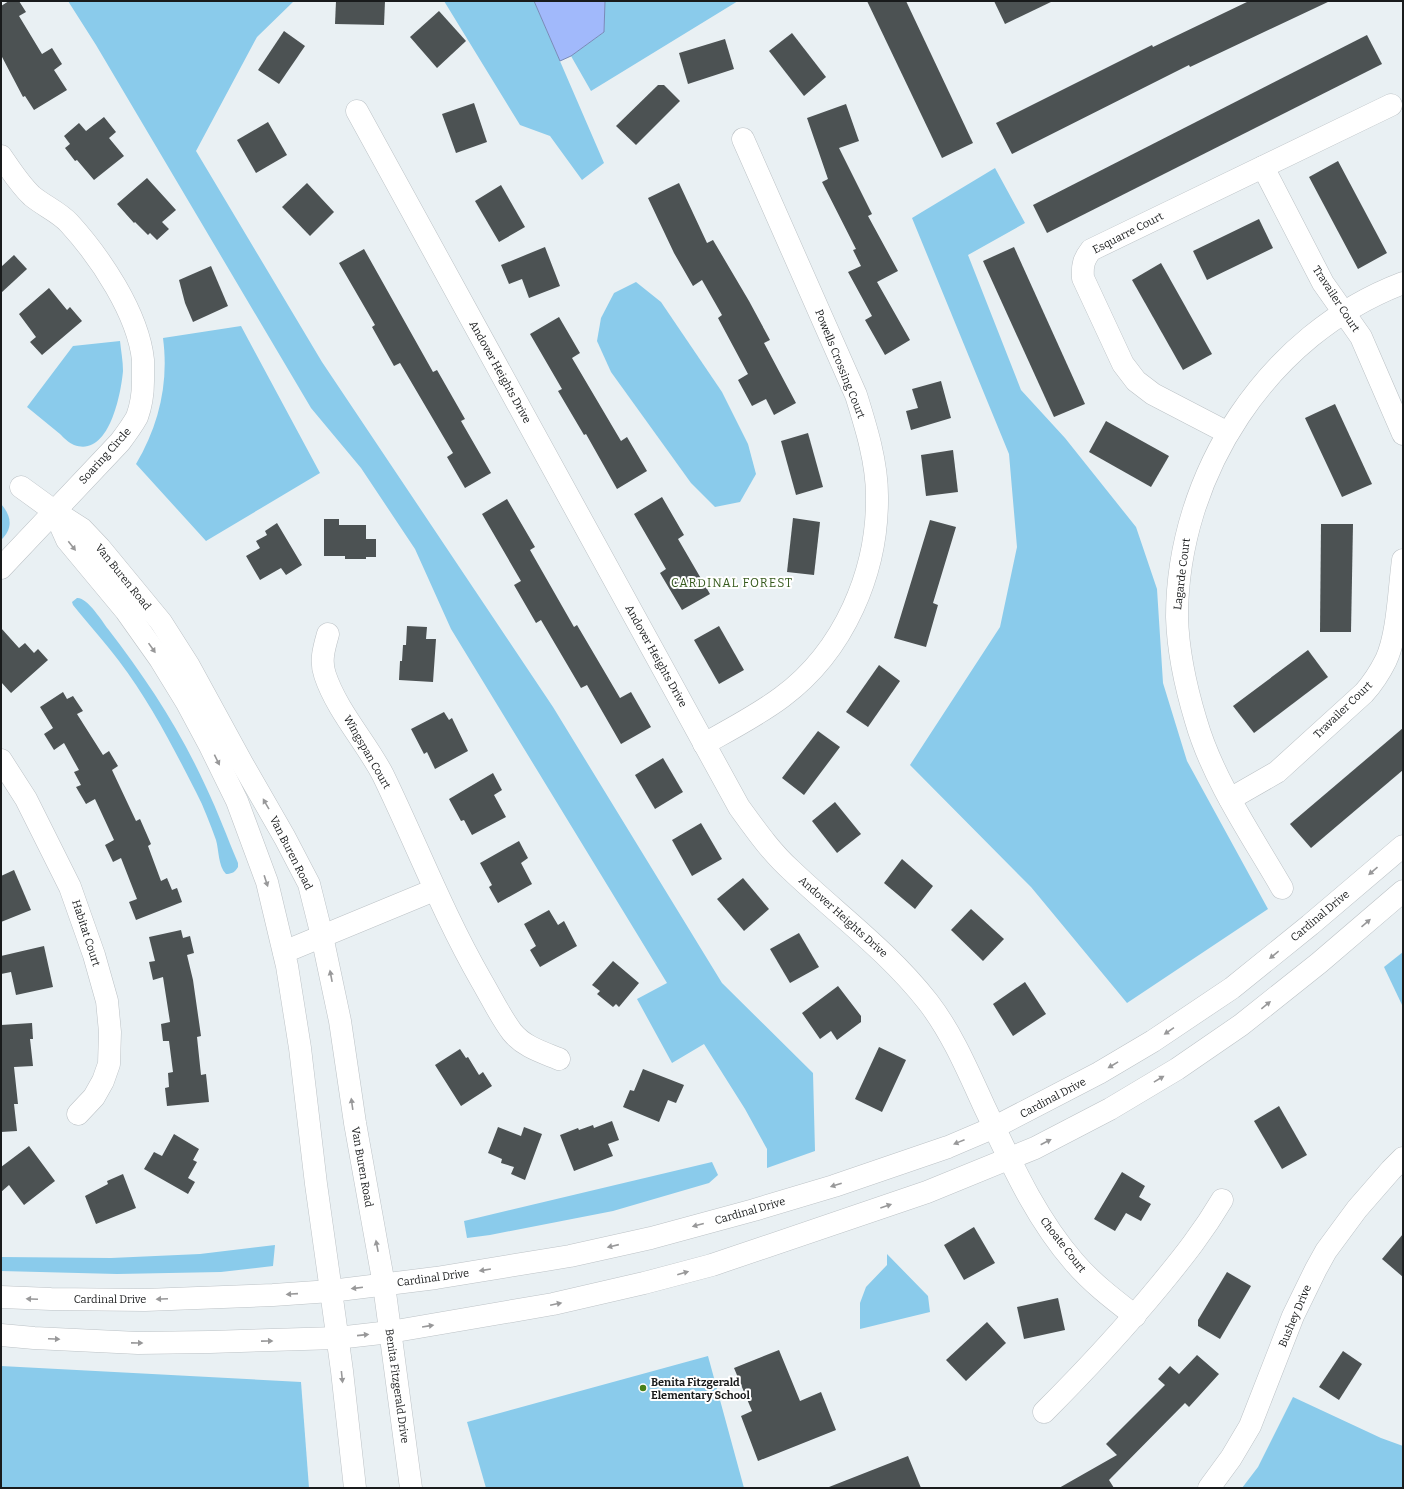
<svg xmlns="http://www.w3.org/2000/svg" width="1404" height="1489" font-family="Bitter,serif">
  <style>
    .green { fill: #8acbeb }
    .water { fill: #a1b9fb; stroke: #788ab8 }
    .building { fill: #4c5253 }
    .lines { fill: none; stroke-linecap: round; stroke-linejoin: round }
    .street-casing { stroke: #bcc2c6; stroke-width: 23 }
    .secondary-casing { stroke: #bcc2c6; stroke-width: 23 }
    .street { stroke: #fff; stroke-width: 22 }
    .secondary { stroke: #fff; stroke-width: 22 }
    .oneway { fill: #989899 }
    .poi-dot { fill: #488019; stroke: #fff; stroke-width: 1.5 }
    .labels { text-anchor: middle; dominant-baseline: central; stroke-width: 4; stroke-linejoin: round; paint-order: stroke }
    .street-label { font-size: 11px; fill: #191b1c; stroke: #fff }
    .poi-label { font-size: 11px; font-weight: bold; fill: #191b1c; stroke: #fff; text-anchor: start }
    .neighbourhood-label { font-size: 12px; letter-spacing: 1px; fill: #355a1c; stroke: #fff }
  </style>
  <rect width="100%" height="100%" fill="#e9f0f3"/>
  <g class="green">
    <path d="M68,1H294L257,37L196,151L322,362L553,707L722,983L813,1073L815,1151L767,1168V1149L745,1109L704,1044L672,1063L637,999L667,983L451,629L415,549L361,468L311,408L96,45Z"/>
    <path d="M444,1H534L604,163L582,180L550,136L520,125Z"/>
    <path d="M605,1H738L591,91L571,56L604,32Z"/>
    <path d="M995,168L1025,223L968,255L1021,390L1065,438L1136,527L1157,589L1163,683L1187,761L1268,909L1127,1003L1031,887L910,765L1000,627L1017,547L1009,454L912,218Z"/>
    <path d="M636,282L661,302L722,392L748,444L756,474L740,502L715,507L691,483L611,372L597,341L601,318L614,293Z"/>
    <path d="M241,326L320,473L206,541L136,464C159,425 169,383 163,338Z"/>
    <path d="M120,341C121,351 123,361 123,371C121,394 109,458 74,445C69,443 64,438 60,434C49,425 38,416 27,407L73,346Z"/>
    <path d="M1,504C12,516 13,529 1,540Z"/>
    <path d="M77,598C87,597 102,621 108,629C146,678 180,730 206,787C218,812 227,837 238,863V867C235,872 232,874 226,874C218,866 219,850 216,840C210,824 204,807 196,792C173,747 150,702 119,661C105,642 88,624 73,605L72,602Z"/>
    <path d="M1403,952V1007L1384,967Z"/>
    <path d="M712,1162L718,1175L709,1183L613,1211L490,1235L467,1238L464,1221Z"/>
    <path d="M275,1245L273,1266L221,1272L117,1274L1,1271V1257L111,1258L200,1254Z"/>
    <path d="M887,1254L928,1296L930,1312L860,1329V1303L866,1287L887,1265Z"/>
    <path d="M708,1356L744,1488H486L467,1422Z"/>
    <path d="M1,1366L301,1382L309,1488H1Z"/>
    <path d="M1293,1397L1381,1438L1403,1446V1488H1242L1258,1467Z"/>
  </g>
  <path class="water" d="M534,1H605L604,32L571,56L560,61Z"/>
  <g class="building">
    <path d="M9,1H19L26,12L19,16L42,54L52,48L62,64L54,70L67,90L34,110L25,96L23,97L1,55V6Z"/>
    <path d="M336,1H385L384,25L335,24Z"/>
    <path d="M867,1H906L973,143L942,158Z"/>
    <path d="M994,1H1053L1005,24Z"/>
    <path d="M1249,1H1330L1190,67L1189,65L1012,154L996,123L1152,45L1153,47Z"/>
    <path d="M439,11L466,41L437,68L410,37Z"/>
    <path d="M284,31L305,46L279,84L258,70Z"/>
    <path d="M792,33L826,77L804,96L769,51Z"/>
    <path d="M1367,35L1382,64L1047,233L1033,205Z"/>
    <path d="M725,39L734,69L688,84L679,53Z"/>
    <path d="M658,85H664L680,101L636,145L616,126Z"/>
    <path d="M474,103L487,142L456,153L442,114Z"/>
    <path d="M846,104L859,141L839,148L872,214L868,216L898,271L877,282L910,340L885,355L865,320L872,316L848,272L861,266L853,250L856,249L822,182L828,179L807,118Z"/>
    <path d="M104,117L116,132L109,138L124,156L94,180L77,160L75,161L65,148L70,144L64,136L79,123L86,131Z"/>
    <path d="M268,122L287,155L256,173L237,140Z"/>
    <path d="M1338,161L1387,253L1358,269L1309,177Z"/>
    <path d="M147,178L176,210L162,222L169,229L157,240L150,233L148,235L135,222L134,223L117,204Z"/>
    <path d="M307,183L334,212L310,236L282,207Z"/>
    <path d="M679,183L707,243L713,240L749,301L770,340L764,343L796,403L774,415L766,399L752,406L738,380L748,374L718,318L722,315L702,280L693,286L674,253L648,198Z"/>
    <path d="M501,185L525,227L499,242L475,201Z"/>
    <path d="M1259,219L1273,248L1207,280L1193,251Z"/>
    <path d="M545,247L560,286L529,298L522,279L509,284L501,265Z"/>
    <path d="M1014,247L1085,404L1054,417L983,261Z"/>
    <path d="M364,249L433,372L437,370L465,419L461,421L491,473L465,488L447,457L453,453L400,363L394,366L372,327L375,325L339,263Z"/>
    <path d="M14,255L27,269L1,293V267Z"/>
    <path d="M1161,263L1212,354L1183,370L1132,280Z"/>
    <path d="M211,266L228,306L193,322L185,303L179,280Z"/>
    <path d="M49,288L67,310L70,307L82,321L42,355L30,342L36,337L19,314Z"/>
    <path d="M559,317L580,353L572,358L621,441L627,437L647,471L617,489L586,434L584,435L558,391L562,389L530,334Z"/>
    <path d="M941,381L951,418L911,430L906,411L918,408L912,389Z"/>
    <path d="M1335,404L1372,484L1342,497L1305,418Z"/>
    <path d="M1106,421L1169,456L1151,487L1089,452Z"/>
    <path d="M808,433L823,487L796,495L781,441Z"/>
    <path d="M953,450L958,492L926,496L921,455Z"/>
    <path d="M662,497L684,535L678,539L710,594L682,610L660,573L666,569L634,514Z"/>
    <path d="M507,499L535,547L530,550L574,627L577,625L620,698L631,692L651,727L621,744L587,685L581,688L541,620L536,623L514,585L521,581L482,514Z"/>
    <path d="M793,518L820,522L814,575L787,572Z"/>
    <path d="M324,519H339V525H366V539H376V557H366V559H345V556H324Z"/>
    <path d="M930,520L956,527L933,603L938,605L926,647L894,638Z"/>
    <path d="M277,523L302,565L286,575L281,568L260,580L246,556L260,548L256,541L267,535L265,531Z"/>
    <path d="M1321,524H1353L1351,632H1320Z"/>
    <path d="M407,626L427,627L426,639H436L433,682L399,680L400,661H402L403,645H406Z"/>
    <path d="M719,626L744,670L719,684L694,640Z"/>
    <path d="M1,628L19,648L25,643L34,653L38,649L48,660L11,693L1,682Z"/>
    <path d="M1308,650L1328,677L1254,733L1233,706Z"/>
    <path d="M879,665L900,681L868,727L846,712Z"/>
    <path d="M63,692L67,699L73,696L83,711L77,714L103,755L109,751L118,766L112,770L136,821L140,819L151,844L148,846L161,881L167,878L172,890L177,888L182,902L136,920L129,902L137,899L121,858L113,862L105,845L114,840L95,799L86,804L76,787L81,785L74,772L79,770L64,743L54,750L44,734L53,728L40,707Z"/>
    <path d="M444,712L449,720L452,718L468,751L435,769L427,752L424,754L411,729Z"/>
    <path d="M1403,728V770L1311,848L1290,824Z"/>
    <path d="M818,731L840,747L804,795L782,778Z"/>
    <path d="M663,758L683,792L655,809L635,775Z"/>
    <path d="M493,773L502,790L494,795L506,817L472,835L464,820L461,821L449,799Z"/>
    <path d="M835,802L861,834L837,853L812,821Z"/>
    <path d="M701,823L722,859L692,876L672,840Z"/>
    <path d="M519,841L528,858L521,863L532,884L498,903L489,887L492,885L480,863Z"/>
    <path d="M902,859L933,886L915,909L884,883Z"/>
    <path d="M14,870L31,910L1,922V876Z"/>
    <path d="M743,878L769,909L744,931L717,899Z"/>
    <path d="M971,909L1004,939L983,961L951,930Z"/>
    <path d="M549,910L558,925L564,921L577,946L540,967L530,950L536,946L524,924Z"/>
    <path d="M181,930L183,938L190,936L194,953L187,955L193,980L201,1036L197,1037L201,1075L206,1074L209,1102L167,1106L165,1088L169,1087L168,1073L173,1072L169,1041H163L161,1024L170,1022L163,977L153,980L149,962L155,961L149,937Z"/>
    <path d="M799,933L819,967L790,983L770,949Z"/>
    <path d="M44,946L53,987L16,995L11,972L1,974V956Z"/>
    <path d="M613,961L639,983L619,1007L616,1004L613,1007L597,994L600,991L592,985Z"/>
    <path d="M1025,982L1046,1014L1013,1036L993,1004Z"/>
    <path d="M838,986L861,1016V1022L837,1040L831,1031L820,1039L802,1013Z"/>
    <path d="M32,1023L33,1039H30L33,1066L14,1067L18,1104H14L17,1131L1,1132V1025Z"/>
    <path d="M879,1047L906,1060L882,1112L855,1099Z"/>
    <path d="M460,1049L466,1058L468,1057L479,1075L483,1072L492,1086L461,1106L435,1065Z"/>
    <path d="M643,1069L684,1085L676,1103L668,1100L659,1122L623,1107L630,1090L634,1091Z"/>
    <path d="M1279,1106L1307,1155L1282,1169L1254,1121Z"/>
    <path d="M612,1121L619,1140L608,1144L613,1156L574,1171L560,1135L578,1128L579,1130L593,1125L594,1128Z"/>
    <path d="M498,1127L521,1136L524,1127L542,1134L525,1180L511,1174L514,1167L501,1163L502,1159L488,1153Z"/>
    <path d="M174,1134L199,1149L193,1160L197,1162L188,1178L195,1182L188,1194L144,1169L154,1152L162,1156Z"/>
    <path d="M29,1146L55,1181L24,1205L9,1185L1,1192V1167Z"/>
    <path d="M1122,1172L1145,1186L1139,1197L1151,1204L1141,1221L1126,1213L1115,1231L1094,1219Z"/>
    <path d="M123,1174L136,1208L96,1224L85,1196L108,1184L107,1181Z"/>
    <path d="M974,1227L995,1263L964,1280L944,1245Z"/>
    <path d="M1403,1234V1277L1382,1259Z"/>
    <path d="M1227,1272L1251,1286L1220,1339L1198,1326V1320Z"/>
    <path d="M1058,1298L1065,1330L1024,1339L1017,1307Z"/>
    <path d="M987,1322L1006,1343L966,1381L946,1360Z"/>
    <path d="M779,1350L800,1401L821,1392L836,1430L758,1461L741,1416L752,1411L734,1368Z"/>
    <path d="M1343,1351L1362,1364L1339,1400L1319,1387Z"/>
    <path d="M1197,1355L1219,1374L1189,1407L1185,1403L1109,1480L1114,1488H1059L1117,1455L1106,1444L1165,1385L1158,1379L1170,1366L1179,1374Z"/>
    <path d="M908,1456L921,1488H829V1487Z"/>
  </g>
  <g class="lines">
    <g class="street-casing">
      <g id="street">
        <path d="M357,111L739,807C755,829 771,852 791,870C837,914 888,951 928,1002C952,1033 968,1071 984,1106C1010,1160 1034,1216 1074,1262C1092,1283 1113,1299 1135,1316"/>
        <path d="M1,156C10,169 20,185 32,196C44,206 59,212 69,223C100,257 138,313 143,360C143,367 143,374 143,381C143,393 141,406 137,417C132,426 126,434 120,442L1,568"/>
        <path d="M1263,167L1323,283L1361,337L1403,434"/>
        <path d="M1228,433L1153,394L1136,381L1123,364L1083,278C1082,265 1084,259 1091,250L1391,105"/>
        <path d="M21,487L54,511L82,529L100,548L161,622L189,666L242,763L285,838L309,884L322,936L340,1021L355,1123L384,1285"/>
        <path d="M54,511L67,540L126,611L160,659L187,703L209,744L237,801L267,882L287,966L300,1048L316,1184L331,1291"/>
        <path d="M328,634C324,648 320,661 325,675C337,711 366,742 383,775C416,843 443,914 481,980C491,997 500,1016 512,1032C524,1047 542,1052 559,1059"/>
        <path d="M704,744C731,729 758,715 782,697C844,651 878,572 877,496C877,462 866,427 856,395L743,139"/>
        <path d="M1,760L26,799L70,887L94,955L107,1001L110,1032L109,1064L103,1081L94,1097L78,1114"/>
        <path d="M1230,799L1277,772L1364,693C1373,683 1380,672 1386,660C1398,634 1399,589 1403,560"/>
        <path d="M1282,888C1252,836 1213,780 1196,721C1186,688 1178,652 1177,617C1177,474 1268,334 1403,283"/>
        <path d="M284,952L434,890"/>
        <path d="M1044,1412C1085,1371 1124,1329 1161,1284C1184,1256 1203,1232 1222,1200"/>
        <path d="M1209,1488L1231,1458L1250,1426L1293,1316L1316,1269L1326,1251L1357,1209L1391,1170L1403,1158"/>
      </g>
    </g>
    <g class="secondary-casing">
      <g id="secondary">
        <path d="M384,1285L411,1488"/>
        <path d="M331,1291L342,1371L355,1488"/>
        <path d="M1,1297L51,1299L145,1300L273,1295L331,1291L436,1278L570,1256L651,1238L754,1210L834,1186L948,1147L995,1127L1099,1073L1153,1041L1232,988L1310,925L1403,846"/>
        <path d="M1,1335L34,1338L138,1343L210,1342L337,1338L390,1332L553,1304L644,1283L712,1265L927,1192L1035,1148L1110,1109L1177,1069L1241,1025L1319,963L1403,891"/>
      </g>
    </g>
    <use href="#street" class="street"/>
    <use href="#secondary" class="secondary"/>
  </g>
  <defs><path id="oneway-solid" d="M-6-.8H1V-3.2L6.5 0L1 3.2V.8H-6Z"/></defs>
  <g class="oneway">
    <use href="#oneway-solid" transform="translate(72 546) rotate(52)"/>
    <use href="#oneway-solid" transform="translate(152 648) rotate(55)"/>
    <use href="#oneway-solid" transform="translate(217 760) rotate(64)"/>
    <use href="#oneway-solid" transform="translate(266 804) rotate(-120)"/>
    <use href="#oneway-solid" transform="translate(1373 871) rotate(139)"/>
    <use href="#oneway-solid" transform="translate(266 881) rotate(72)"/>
    <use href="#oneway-solid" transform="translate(1366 923) rotate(-41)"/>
    <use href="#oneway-solid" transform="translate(1274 955) rotate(141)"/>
    <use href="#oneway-solid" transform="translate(331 976) rotate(-101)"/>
    <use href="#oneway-solid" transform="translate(1266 1005) rotate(-39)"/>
    <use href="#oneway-solid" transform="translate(1169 1031) rotate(146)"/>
    <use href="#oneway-solid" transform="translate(1113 1065) rotate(149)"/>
    <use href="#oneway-solid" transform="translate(1159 1079) rotate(-31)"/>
    <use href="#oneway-solid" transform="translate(352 1104) rotate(-98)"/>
    <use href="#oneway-solid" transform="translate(959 1142) rotate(158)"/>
    <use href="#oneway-solid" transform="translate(1046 1142) rotate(-27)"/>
    <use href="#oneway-solid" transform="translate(836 1185) rotate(162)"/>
    <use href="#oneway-solid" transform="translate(886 1206) rotate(-19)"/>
    <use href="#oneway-solid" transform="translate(698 1225) rotate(165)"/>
    <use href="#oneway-solid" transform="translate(377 1246) rotate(-101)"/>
    <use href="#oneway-solid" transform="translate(613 1246) rotate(167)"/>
    <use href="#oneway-solid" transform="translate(485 1270) rotate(171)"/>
    <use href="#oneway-solid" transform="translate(683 1273) rotate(-16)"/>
    <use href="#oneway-solid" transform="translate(357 1288) rotate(173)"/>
    <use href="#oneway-solid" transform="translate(292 1294) rotate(176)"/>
    <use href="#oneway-solid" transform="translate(32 1299) rotate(-177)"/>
    <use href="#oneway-solid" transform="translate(162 1299) rotate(178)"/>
    <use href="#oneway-solid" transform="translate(556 1304) rotate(-12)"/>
    <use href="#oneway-solid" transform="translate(428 1326) rotate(-9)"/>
    <use href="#oneway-solid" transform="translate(363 1335) rotate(-6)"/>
    <use href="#oneway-solid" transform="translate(54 1339) rotate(2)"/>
    <use href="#oneway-solid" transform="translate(267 1341) rotate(-1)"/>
    <use href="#oneway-solid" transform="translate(137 1343) rotate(1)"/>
    <use href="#oneway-solid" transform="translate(342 1377) rotate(84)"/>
  </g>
  <circle class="poi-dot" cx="643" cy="1388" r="4"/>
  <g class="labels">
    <g class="street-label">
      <text transform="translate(1128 233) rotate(-27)">Esquarre Court</text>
      <text transform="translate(1336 299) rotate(57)">Travailer Court</text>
      <text transform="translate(840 364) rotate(68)">Powells Crossing Court</text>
      <text transform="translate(500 372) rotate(61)">Andover Heights Drive</text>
      <text transform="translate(105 456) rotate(-48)">Soaring Circle</text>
      <text transform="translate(1182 574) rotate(-83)">Lagarde Court</text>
      <text transform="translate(123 577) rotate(51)">Van Buren Road</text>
      <text transform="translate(656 656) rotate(61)">Andover Heights Drive</text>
      <text transform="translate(1343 710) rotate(-44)">Travailer Court</text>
      <text transform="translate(367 752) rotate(60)">Wingspan Court</text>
      <text transform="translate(291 853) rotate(63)">Van Buren Road</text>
      <text transform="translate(1320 916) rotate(-40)">Cardinal Drive</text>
      <text transform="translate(843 917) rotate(42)">Andover Heights Drive</text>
      <text transform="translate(86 933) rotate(72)">Habitat Court</text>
      <text transform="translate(1053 1098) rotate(-28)">Cardinal Drive</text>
      <text transform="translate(362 1167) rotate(80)">Van Buren Road</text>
      <text transform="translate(750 1211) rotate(-16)">Cardinal Drive</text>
      <text transform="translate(1063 1245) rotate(52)">Choate Court</text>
      <text transform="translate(433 1278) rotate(-8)">Cardinal Drive</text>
      <text x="110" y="1299">Cardinal Drive</text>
      <text transform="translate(1295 1316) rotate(-67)">Bushey Drive</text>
      <text transform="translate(397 1386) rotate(82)">Benita Fitzgerald Drive</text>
    </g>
    <g class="poi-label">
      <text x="651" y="1382">Benita Fitzgerald<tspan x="651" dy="13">Elementary School</tspan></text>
    </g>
    <g class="neighbourhood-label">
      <text x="732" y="583">CARDINAL FOREST</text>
    </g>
  </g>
  <rect width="1404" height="1489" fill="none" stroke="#191b1c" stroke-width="4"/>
</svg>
